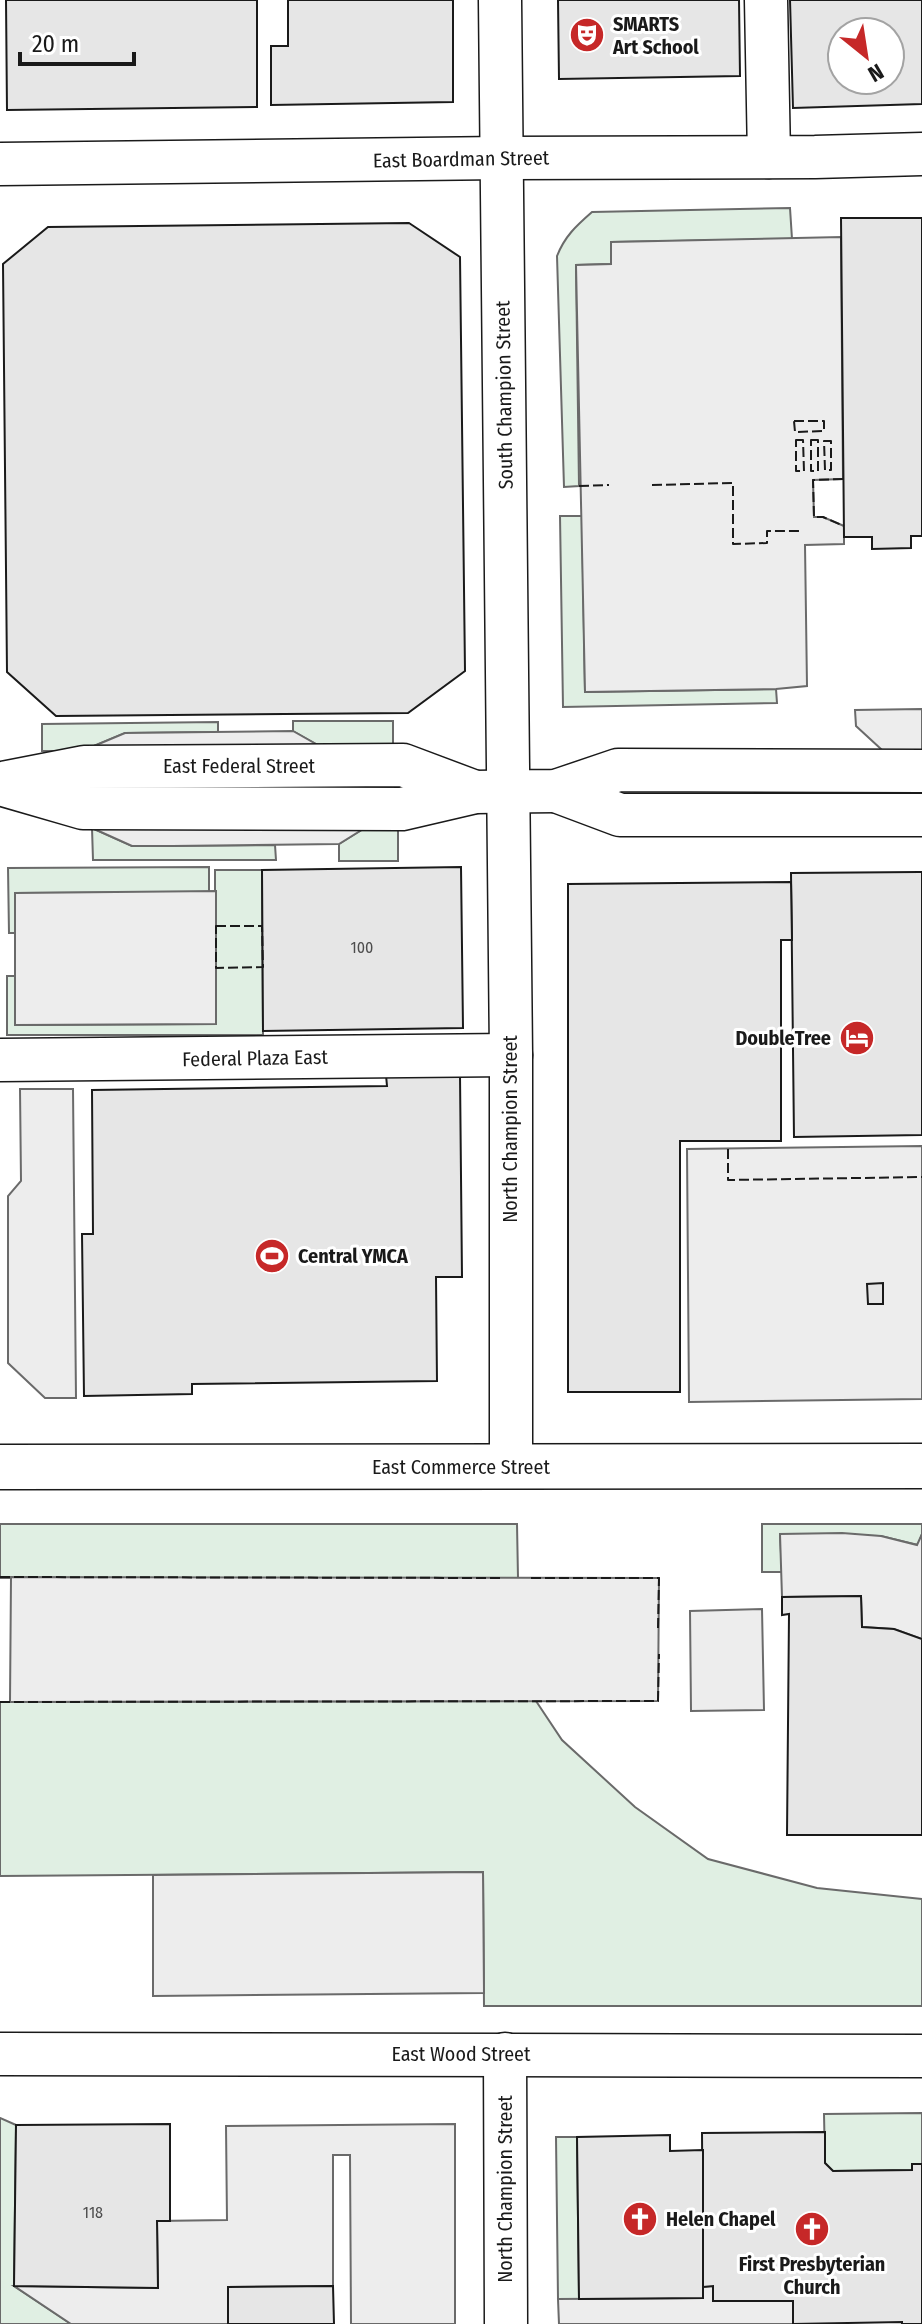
<svg xmlns="http://www.w3.org/2000/svg" width="922" height="2324" font-family="'Fira Sans Condensed',sans-serif">
  <style>
    .green { fill: #e0efe3; stroke: #6a6a6a; stroke-width: 2 }
    .parking { fill: #ededed; stroke: #6a6a6a; stroke-width: 2 }
    .building { fill: #e6e6e6; stroke: #1a1a1a; stroke-width: 2; fill-rule: evenodd }
    .lines { fill: none; stroke-linecap: round; stroke-linejoin: round }
    .minor-casing { stroke: #1a1a1a; stroke-width: 45 }
    .major-casing { stroke: #1a1a1a; stroke-width: 47 }
    .minor { stroke: #fff; stroke-width: 42 }
    .major { stroke: #fff; stroke-width: 44 }
    .fence { stroke: #1a1a1a; stroke-width: 2; stroke-dasharray: 10 4; stroke-linecap: butt }
    .labels { text-anchor: middle; dominant-baseline: central; stroke-width: 6; stroke-linejoin: round; paint-order: stroke }
    .number-label { font-size: 16px; fill: #4d4d4d }
    .poi-label { font-size: 20px; font-weight: bold; fill: #1a1a1a; stroke: #fff; text-anchor: start }
    .street-label { font-size: 20px; fill: #1a1a1a; stroke: #fff }
  </style>
  <rect width="100%" height="100%" fill="#fff"/>
  <g class="green">
    <path d="M790,208L792,239L612,242L611,264L576,265L579,486L564,487L557,256C565,236 576,226 592,212Z"/>
    <path d="M560,516H582L585,692L776,689L777,703L563,707Z"/>
    <path d="M293,721H393V747L323,748L293,731Z"/>
    <path d="M218,722V732L125,733L82,751H42V724Z"/>
    <path d="M368,826H398V861H339V844Z"/>
    <path d="M92,828L132,846L275,845L276,860H93Z"/>
    <path d="M209,867V892L15,893V933H9L8,868Z"/>
    <path d="M215,870H262L263,1035H7V976H15L16,1025L215,1024Z"/>
    <path d="M0,1524H517L518,1578H0Z"/>
    <path d="M762,1524H922V1534L918,1545L881,1536L780,1535L782,1572H762Z"/>
    <path d="M536,1701L562,1740L635,1807L708,1859L817,1888L922,1899V2006H484L483,1872L0,1876V1702Z"/>
    <path d="M922,2113V2164H912V2170L833,2171L825,2163L824,2114Z"/>
    <path d="M0,2118L16,2125L14,2286L71,2324H0Z"/>
    <path d="M556,2137H577L579,2299H558Z"/>
  </g>
  <g class="parking">
    <path d="M841,237L843,479L813,480L814,517H823L844,526V544L805,545L807,686L776,689L585,692L576,265L611,264V242Z"/>
    <path d="M922,709V759L894,761L856,726L855,710Z"/>
    <path d="M293,731L323,748L82,751L125,733Z"/>
    <path d="M368,826L339,844L172,846H132L92,828Z"/>
    <path d="M216,891V1024L15,1025V893Z"/>
    <path d="M20,1089H73L76,1398H45L8,1363V1196L21,1181Z"/>
    <path d="M922,1146V1399L689,1402L687,1149Z"/>
    <path d="M842,1533L881,1536L917,1545L922,1534V1639L894,1629L862,1627L861,1596L782,1597L780,1534Z"/>
    <path d="M11,1577L659,1578L658,1701L10,1702Z"/>
    <path d="M762,1609L764,1710L691,1711L690,1611Z"/>
    <path d="M483,1872L484,1993L153,1996V1875Z"/>
    <path d="M455,2124V2324H351L350,2155H333V2286L228,2287V2324H71L14,2286L158,2288L157,2221L227,2220L226,2126Z"/>
    <path d="M713,2286L714,2301H793V2324H559L558,2299L703,2298V2287Z"/>
  </g>
  <g class="building">
    <path d="M6,0H257V107L7,110Z"/>
    <path d="M288,0H453V102L271,105V46H288Z"/>
    <path d="M558,0H739L740,76L559,79Z"/>
    <path d="M790,0H922V104L793,108ZM842,32H890V80H842Z"/>
    <path d="M841,218H922V536H911V548L872,549V537H844Z"/>
    <path d="M409,223L460,257L465,671L408,713L56,716L7,672L3,264L48,227Z"/>
    <path d="M461,867L463,1028L263,1031L262,870Z"/>
    <path d="M919,872H922V1135L794,1137L791,873Z"/>
    <path d="M791,882L792,940H781V1141H680V1392H568V884Z"/>
    <path d="M386,1075H460L462,1277H436L437,1381L192,1384V1394L84,1396L82,1234H93L92,1090L387,1086Z"/>
    <path d="M883,1283V1304H868L867,1284Z"/>
    <path d="M861,1596L862,1627L894,1629L922,1639V1835H787L789,1614L782,1615V1597Z"/>
    <path d="M170,2124V2221H157L158,2288L14,2286L16,2125Z"/>
    <path d="M825,2132V2163L833,2171L912,2170V2164H922V2324H902V2322L793,2324V2301H713V2286L703,2287L702,2133Z"/>
    <path d="M670,2135V2151L703,2150V2298L579,2299L577,2137Z"/>
    <path d="M333,2286L334,2324H228V2287Z"/>
  </g>
  <g class="lines">
    <g class="minor-casing">
      <g id="minor">
        <path d="M500,0L511,1055V1467"/>
        <path d="M766,0L769,157"/>
        <path d="M0,164L501,158L815,157L922,154"/>
        <path d="M7,782L84,767L403,765L475,792"/>
        <path d="M0,784L83,808L402,809L475,792L556,791L618,770L922,771"/>
        <path d="M556,791L620,815H922"/>
        <path d="M0,1060L511,1055"/>
        <path d="M0,2054L922,2056"/>
        <path d="M505,2054L506,2324"/>
      </g>
    </g>
    <g class="major-casing">
      <path id="major" d="M0,1467L922,1466"/>
    </g>
    <use href="#minor" class="minor"/>
    <use href="#major" class="major"/>
    <g class="fence">
      <path d="M794,421H824V431L795,432Z"/>
      <path d="M796,440H803L804,471H796Z"/>
      <rect x="811" y="440" width="7" height="31"/>
      <path d="M824,441H831V470H825Z"/>
      <path d="M843,479L813,480L814,517H823L844,526"/>
      <path d="M652,485L733,483V544L767,543V531H802"/>
      <path d="M579,486L609,485"/>
      <path d="M216,926H262L263,967L216,968Z"/>
      <path d="M728,1149V1180L922,1177"/>
      <path d="M0,1577L504,1578"/>
      <path d="M531,1578H659L658,1628"/>
      <path d="M0,1702L658,1701L659,1654"/>
    </g>
  </g>
  <defs>
    <g id="theatre-disc" transform="scale(1.8)"><circle r="9.5" fill="#c62828" stroke="#fff"/><path d="M-5-5.5Q0-4 5-5.5V0Q5 5 0 6Q-5 5-5 0ZM-3.3-2.5H-1v1.5H-3.3ZM1-2.5H3.3v1.5H1ZM-2.8 1Q0 5.5 2.8 1Z" fill="#fff"/></g>
    <g id="hotel-disc" transform="scale(1.8)"><circle r="9.5" fill="#c62828" stroke="#fff"/><path d="M-6-4.5h1.5V1H6V5H4.5V3h-9V5H-6ZM-4 0a1.8 1.8 0 1 1 3.6 0ZM.5 0V-2.5h3Q6-2.5 6 0Z" fill="#fff"/></g>
    <g id="stadium-disc" transform="scale(1.8)"><circle r="9.5" fill="#c62828" stroke="#fff"/><path d="M0-5a6.5 5 0 1 0 0 10a6.5 5 0 1 0 0-10ZM-3.5-1.8h7v3.6h-7Z" fill="#fff"/></g>
    <g id="church-disc" transform="scale(1.8)"><circle r="9.5" fill="#c62828" stroke="#fff"/><path d="M-1.2-6h2.4v3.5h3.3v2.4h-3.3V6h-2.4V-.1h-3.3v-2.4h3.3Z" fill="#fff"/></g>
  </defs>
  <g fill-rule="evenodd">
    <use href="#theatre-disc" x="587" y="35"/>
    <use href="#hotel-disc" x="857" y="1038"/>
    <use href="#stadium-disc" x="272" y="1256"/>
    <use href="#church-disc" x="640" y="2219"/>
    <use href="#church-disc" x="812" y="2229"/>
  </g>
  <g class="labels">
    <g class="number-label">
      <text x="362" y="947">100</text>
      <text x="93" y="2212">118</text>
    </g>
    <g class="poi-label">
      <text x="613" y="24">SMARTS<tspan x="613" dy="23">Art School</tspan></text>
      <text x="831" y="1038" text-anchor="end">DoubleTree</text>
      <text x="298" y="1256">Central YMCA</text>
      <text x="666" y="2219">Helen Chapel</text>
      <text x="812" y="2264" text-anchor="middle">First Presbyterian<tspan x="812" dy="23">Church</tspan></text>
    </g>
    <g class="street-label">
      <text transform="translate(461 159) rotate(-1)">East Boardman Street</text>
      <text transform="translate(504 395) rotate(-91)">South Champion Street</text>
      <text x="239" y="766">East Federal Street</text>
      <text transform="translate(255 1058) rotate(-1)">Federal Plaza East</text>
      <text transform="translate(510 1129) rotate(-90)">North Champion Street</text>
      <text x="461" y="1467">East Commerce Street</text>
      <text x="461" y="2054">East Wood Street</text>
      <text transform="translate(505 2189) rotate(-90)">North Champion Street</text>
    </g>
  </g>
  <g transform="translate(866 56) rotate(150)"><circle r="38" fill="#ffffff" stroke="#a3a3a3" stroke-width="2"/>
  <path d="M0-6L14 30L0 20L-14 30Z" fill="#c62828"/>
  <text y="-12" font-size="22" font-weight="bold" text-anchor="middle" fill="#1a1a1a">N</text>
  </g>
  <path d="M20 52v12h114v-12" fill="none" stroke="#1a1a1a" stroke-width="4"/>
  <text x="32" y="52" font-size="24" fill="#1a1a1a" stroke="#ffffff" stroke-width="6" paint-order="stroke">20 m</text>
</svg>
